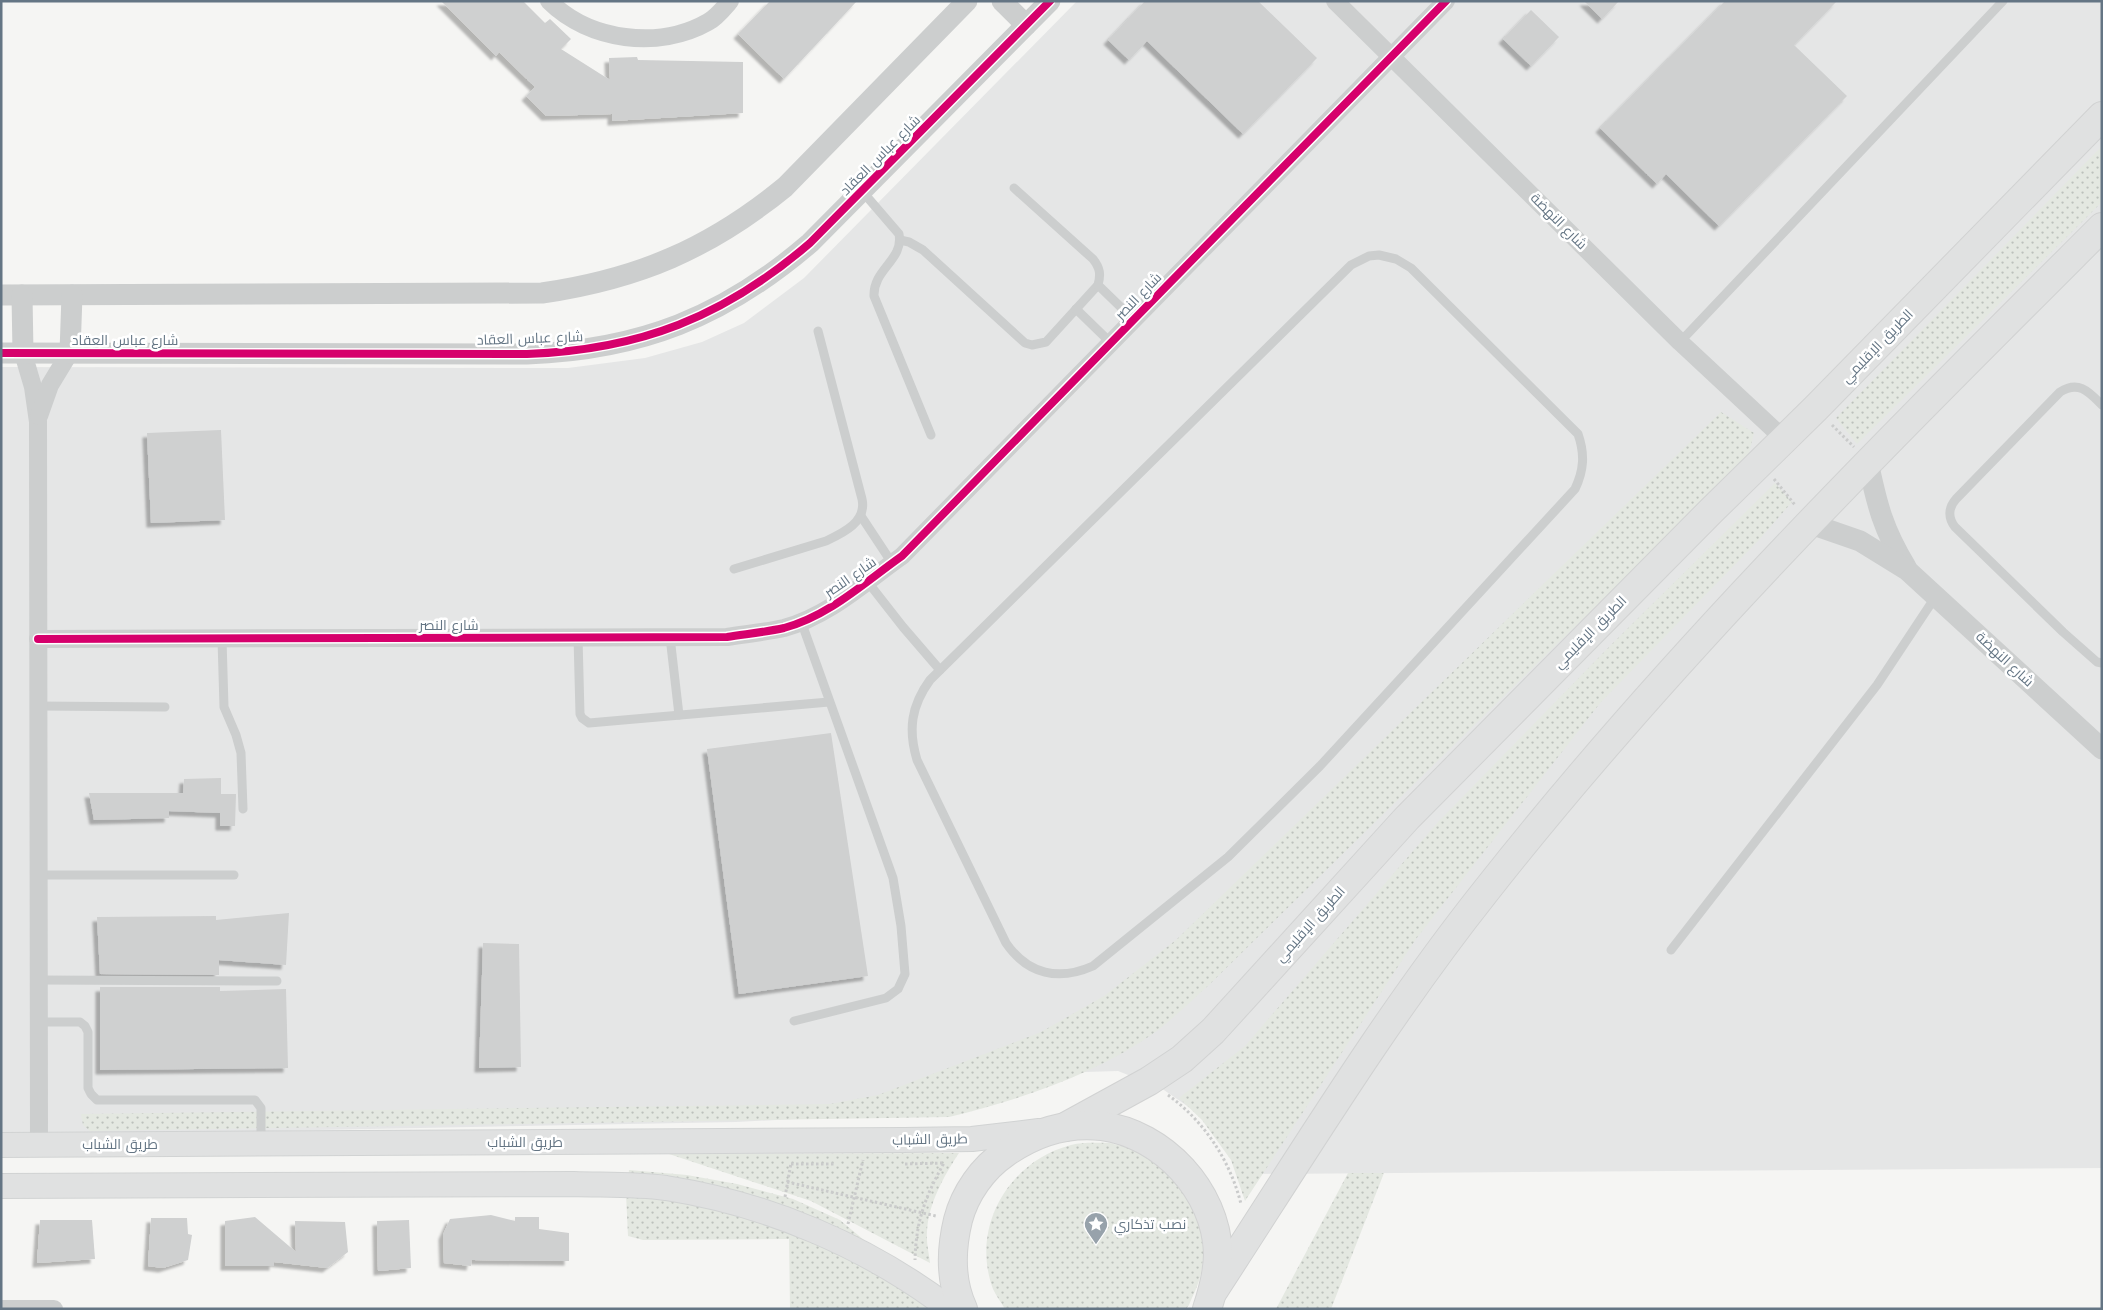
<svg xmlns="http://www.w3.org/2000/svg" width="2103" height="1310" font-family="'Work Sans',Cairo,sans-serif">
  <style>
    .built { fill: #e5e6e6 }
    .park { fill: url(#park-dots) }
    .building { fill: #cfd0d0; filter: url(#shadow) }
    .lines { fill: none; stroke-linecap: round; stroke-linejoin: round }
    .secondary-casing { stroke: #d1d3d3; stroke-width: 26 }
    .trunk-casing { stroke: #d1d2d2; stroke-width: 30 }
    .path { stroke: #cacbcb; stroke-width: 3; stroke-dasharray: 2.5 2.5; stroke-linecap: butt }
    .service { stroke: #cccece; stroke-width: 9 }
    .minor { stroke: #cccece; stroke-width: 18 }
    .tertiary { stroke: #cccece; stroke-width: 21 }
    .secondary { stroke: #e0e1e1; stroke-width: 24 }
    .trunk { stroke: #e0e1e1; stroke-width: 28 }
    .cycleway-casing { stroke: #fff; stroke-width: 11 }
    .cycleway { stroke: #d6006c; stroke-width: 8 }
    .labels { text-anchor: middle; dominant-baseline: central; stroke-width: 5; stroke-linejoin: round; paint-order: stroke }
    .street-label { font-size: 14px; fill: #647584; stroke: #fff }
    .poi-label { font-size: 14px; fill: #647584; stroke: #fff; text-anchor: start }
  </style>
  <defs>
    <pattern id="park-dots" width="8" height="8" patternUnits="userSpaceOnUse" patternTransform="scale(1.25)"><rect width="8" height="8" fill="#e4e8e1"/><path d="M2 2h.1M6 6h.1" fill="none" stroke="#bcc1bc" stroke-width="1.8" stroke-linecap="round"/></pattern>
    <filter id="shadow"><feDropShadow dx="-4.5" dy="4.5" stdDeviation="1" flood-color="#0004"/></filter>
  </defs>
  <rect width="100%" height="100%" fill="#f5f5f3"/>
  <path class="built" d="M1077,1H2102V1168L1253,1174L1218,1127L1161,1088L1118,1071L1085,1072L1059,1077L948,1111L736,1122L1,1136V367L568,368L645,358L702,342L744,323L804,278Z"/>
  <g class="park">
    <path d="M2102,146V202L1857,444L1836,418Z"/>
    <path d="M1721,412L1754,433L1748,457L1209,985C1192,1000 1175,1017 1157,1031C1095,1075 1022,1099 949,1117L90,1131L83,1125L81,1114L830,1104L878,1095L1041,1032L1104,996L1176,940Z"/>
    <path d="M1775,483L1792,502L1759,540L1601,702L1416,939L1245,1201L1231,1160L1202,1120L1179,1098L1245,1046L1438,822L1610,646Z"/>
    <path d="M1110,1143C1121,1146 1136,1149 1146,1155C1187,1179 1211,1226 1201,1273C1199,1284 1193,1295 1189,1305L1186,1309H1005C1001,1302 996,1296 993,1289C970,1227 1009,1161 1071,1145C1083,1142 1097,1143 1110,1143Z"/>
    <path d="M959,1153C944,1176 928,1204 927,1232C926,1242 929,1253 930,1263L811,1201L669,1154Z"/>
    <path d="M629,1170L687,1175L737,1184L793,1199L840,1220L913,1281L931,1309H790L789,1239L643,1240L628,1236L626,1194Z"/>
    <path d="M1348,1173H1384L1331,1309H1276Z"/>
  </g>
  <g class="building">
    <path d="M441,1H523L545,23L550,19L571,39L561,49L610,80L609,58L637,57L638,60L743,62V113L612,121V114L546,116L526,96L535,87L499,52L496,56Z"/>
    <path d="M770,1H857L784,79L738,34Z"/>
    <path d="M1145,1H1258L1317,58L1243,134L1147,41L1129,60L1108,40Z"/>
    <path d="M1584,1H1619L1602,19Z"/>
    <path d="M1725,1H1837L1794,45L1847,96L1719,226L1666,174L1657,184L1600,128Z"/>
    <path d="M1531,10L1559,37L1531,66L1503,39Z"/>
    <path d="M221,430L225,520L151,523L147,433Z"/>
    <path d="M831,733L868,976L739,994L707,749Z"/>
    <path d="M221,778V794H236L235,826H220V813L169,811V818L94,820L89,793H183L184,779Z"/>
    <path d="M289,913L286,965L219,960V975L100,974L97,917L216,916V920Z"/>
    <path d="M483,943L519,944L521,1067L479,1068Z"/>
    <path d="M100,987H220V991L286,989L288,1068L100,1070Z"/>
    <path d="M491,1215L515,1221V1217H539V1229L569,1233V1261L472,1260L471,1266L444,1263L443,1235L450,1219Z"/>
    <path d="M255,1217L296,1252L295,1221L345,1222L348,1252L327,1268L274,1262V1266H225V1221Z"/>
    <path d="M151,1218H187L188,1234L192,1235L188,1260L163,1268L148,1266Z"/>
    <path d="M40,1220H92L95,1259L37,1263Z"/>
    <path d="M409,1220L411,1268L378,1271L377,1221Z"/>
  </g>
  <g class="lines">
    <g class="secondary-casing">
      <g id="secondary">
        <path d="M1,1145L904,1140L972,1139L1039,1131"/>
        <path d="M1,1186L574,1184C605,1185 636,1184 666,1188C768,1204 867,1246 950,1309"/>
      </g>
    </g>
    <g class="trunk-casing">
      <g id="trunk">
        <path d="M1065,1127L1149,1081L1182,1059L1213,1031L1407,818L1712,510L1816,408L2102,116"/>
        <path d="M1214,1290C1302,1155 1385,1018 1485,892C1672,654 1888,441 2102,227"/>
        <path d="M963,1309C950,1281 951,1249 958,1220C965,1193 983,1168 1005,1153C1033,1133 1067,1122 1102,1126C1163,1134 1216,1191 1218,1253C1218,1272 1213,1291 1207,1309"/>
      </g>
    </g>
    <g class="path">
      <path d="M1832,425L1854,447"/>
      <path d="M1774,479L1795,505"/>
      <path d="M1168,1095C1204,1121 1230,1160 1241,1204"/>
      <path d="M791,1164H834"/>
      <path d="M905,1164L944,1163C925,1197 916,1221 915,1260"/>
      <path d="M787,1182L936,1216"/>
      <path d="M785,1197L791,1163"/>
      <path d="M848,1224L863,1160"/>
    </g>
    <g class="service">
      <path d="M862,191L899,234C904,260 873,269 874,296L931,435"/>
      <path d="M900,240L909,242L923,250L1025,343L1032,345L1046,342L1098,285C1101,274 1100,268 1093,259L1014,188"/>
      <path d="M1379,255L1396,259L1411,268L1578,434C1585,454 1584,470 1575,489L1320,766L1228,857L1093,966C1059,981 1028,975 1006,943L917,760C908,730 911,706 930,680L1351,265L1369,256Z"/>
      <path d="M1098,285L1133,319"/>
      <path d="M1076,309L1110,342"/>
      <path d="M1680,342L2003,1"/>
      <path d="M2102,405C2089,392 2079,380 2060,392L1956,499C1948,508 1948,518 1955,527L2063,632L2097,662L2102,663"/>
      <path d="M861,516L892,563"/>
      <path d="M734,569L826,541C843,533 867,522 862,499L818,331"/>
      <path d="M867,581L903,627L940,670"/>
      <path d="M578,637L580,714L582,718L589,723L829,702"/>
      <path d="M670,637L679,715"/>
      <path d="M222,639L224,707L236,735L241,753L243,809"/>
      <path d="M38,706L165,707"/>
      <path d="M39,875H234"/>
      <path d="M1671,950L1877,685L1936,596"/>
      <path d="M39,980L277,981"/>
      <path d="M794,1021L886,998L898,989L905,974L901,926L893,878L801,621"/>
      <path d="M39,1022H80L85,1026L88,1032V1088L91,1094L97,1100H255L261,1108V1143"/>
    </g>
    <g class="minor">
      <path d="M549,1C589,41 659,50 708,22C716,18 724,8 730,1"/>
      <path d="M1335,1L1680,342L1784,439"/>
      <path d="M23,353L33,387L38,422L39,1144"/>
      <path d="M39,416L50,385L70,352"/>
      <path d="M38,639L727,637C746,634 766,632 784,628C829,616 865,582 902,556L1446,1"/>
      <path d="M1,1309H54"/>
    </g>
    <g class="tertiary">
      <path d="M1002,1L1026,25"/>
      <path d="M1,295L542,293C638,279 709,249 785,187L967,1"/>
      <path d="M22,295L23,353"/>
      <path d="M70,352L72,295"/>
      <path d="M1,353L527,354C640,350 724,317 810,243L1050,1"/>
      <path d="M1868,462C1877,505 1883,529 1906,567"/>
      <path d="M1811,524L1860,541L1907,570L2102,749"/>
    </g>
    <use href="#secondary" class="secondary"/>
    <use href="#trunk" class="trunk"/>
    <g class="cycleway-casing">
      <g id="cycleway">
        <path d="M1,353L527,354C640,350 724,317 810,243L1050,1"/>
        <path d="M38,639L727,637C746,634 766,632 784,628C829,616 865,582 902,556L1446,1"/>
      </g>
    </g>
    <use href="#cycleway" class="cycleway"/>
  </g>
  <defs>
    <g id="sight-pin" transform="scale(1.25)"><path d="M0 17L-7.5 6A9.5 9.5 0 1 1 7.5 6Z" fill="#97a2ab" stroke="#fff"/><path d="M0-6L1.8-2.2L6-1.7L2.9 1.2L3.7 5.4L0 3.3L-3.7 5.4L-2.9 1.2L-6-1.7L-1.8-2.2Z" fill="#fff"/></g>
  </defs>
  <g fill-rule="evenodd">
    <use href="#sight-pin" x="1096" y="1224"/>
  </g>
  <g class="labels">
    <g class="street-label">
      <text transform="translate(880 155) rotate(-45)">شارع عباس العقاد</text>
      <text transform="translate(1559 221) rotate(45)">شارع النهضة</text>
      <text transform="translate(1138 296) rotate(-46)">شارع النصر</text>
      <text transform="translate(530 338) rotate(-2)">شارع عباس العقاد</text>
      <text x="125" y="340">شارع عباس العقاد</text>
      <text transform="translate(1877 346) rotate(-46)">الطريق الإقليمي</text>
      <text transform="translate(850 577) rotate(-35)">شارع النصر</text>
      <text x="449" y="625">شارع النصر</text>
      <text transform="translate(1590 632) rotate(-45)">الطريق الإقليمي</text>
      <text transform="translate(2005 659) rotate(43)">شارع النهضة</text>
      <text transform="translate(1310 924) rotate(-48)">الطريق الإقليمي</text>
      <text transform="translate(930 1139) rotate(-1)">طريق الشباب</text>
      <text x="525" y="1142">طريق الشباب</text>
      <text x="120" y="1144">طريق الشباب</text>
    </g>
    <g class="poi-label">
      <text x="1114" y="1224">نصب تذكاري</text>
    </g>
  </g>
  <rect width="2103" height="1310" fill="none" stroke="#647584" stroke-width="5"/>
</svg>
